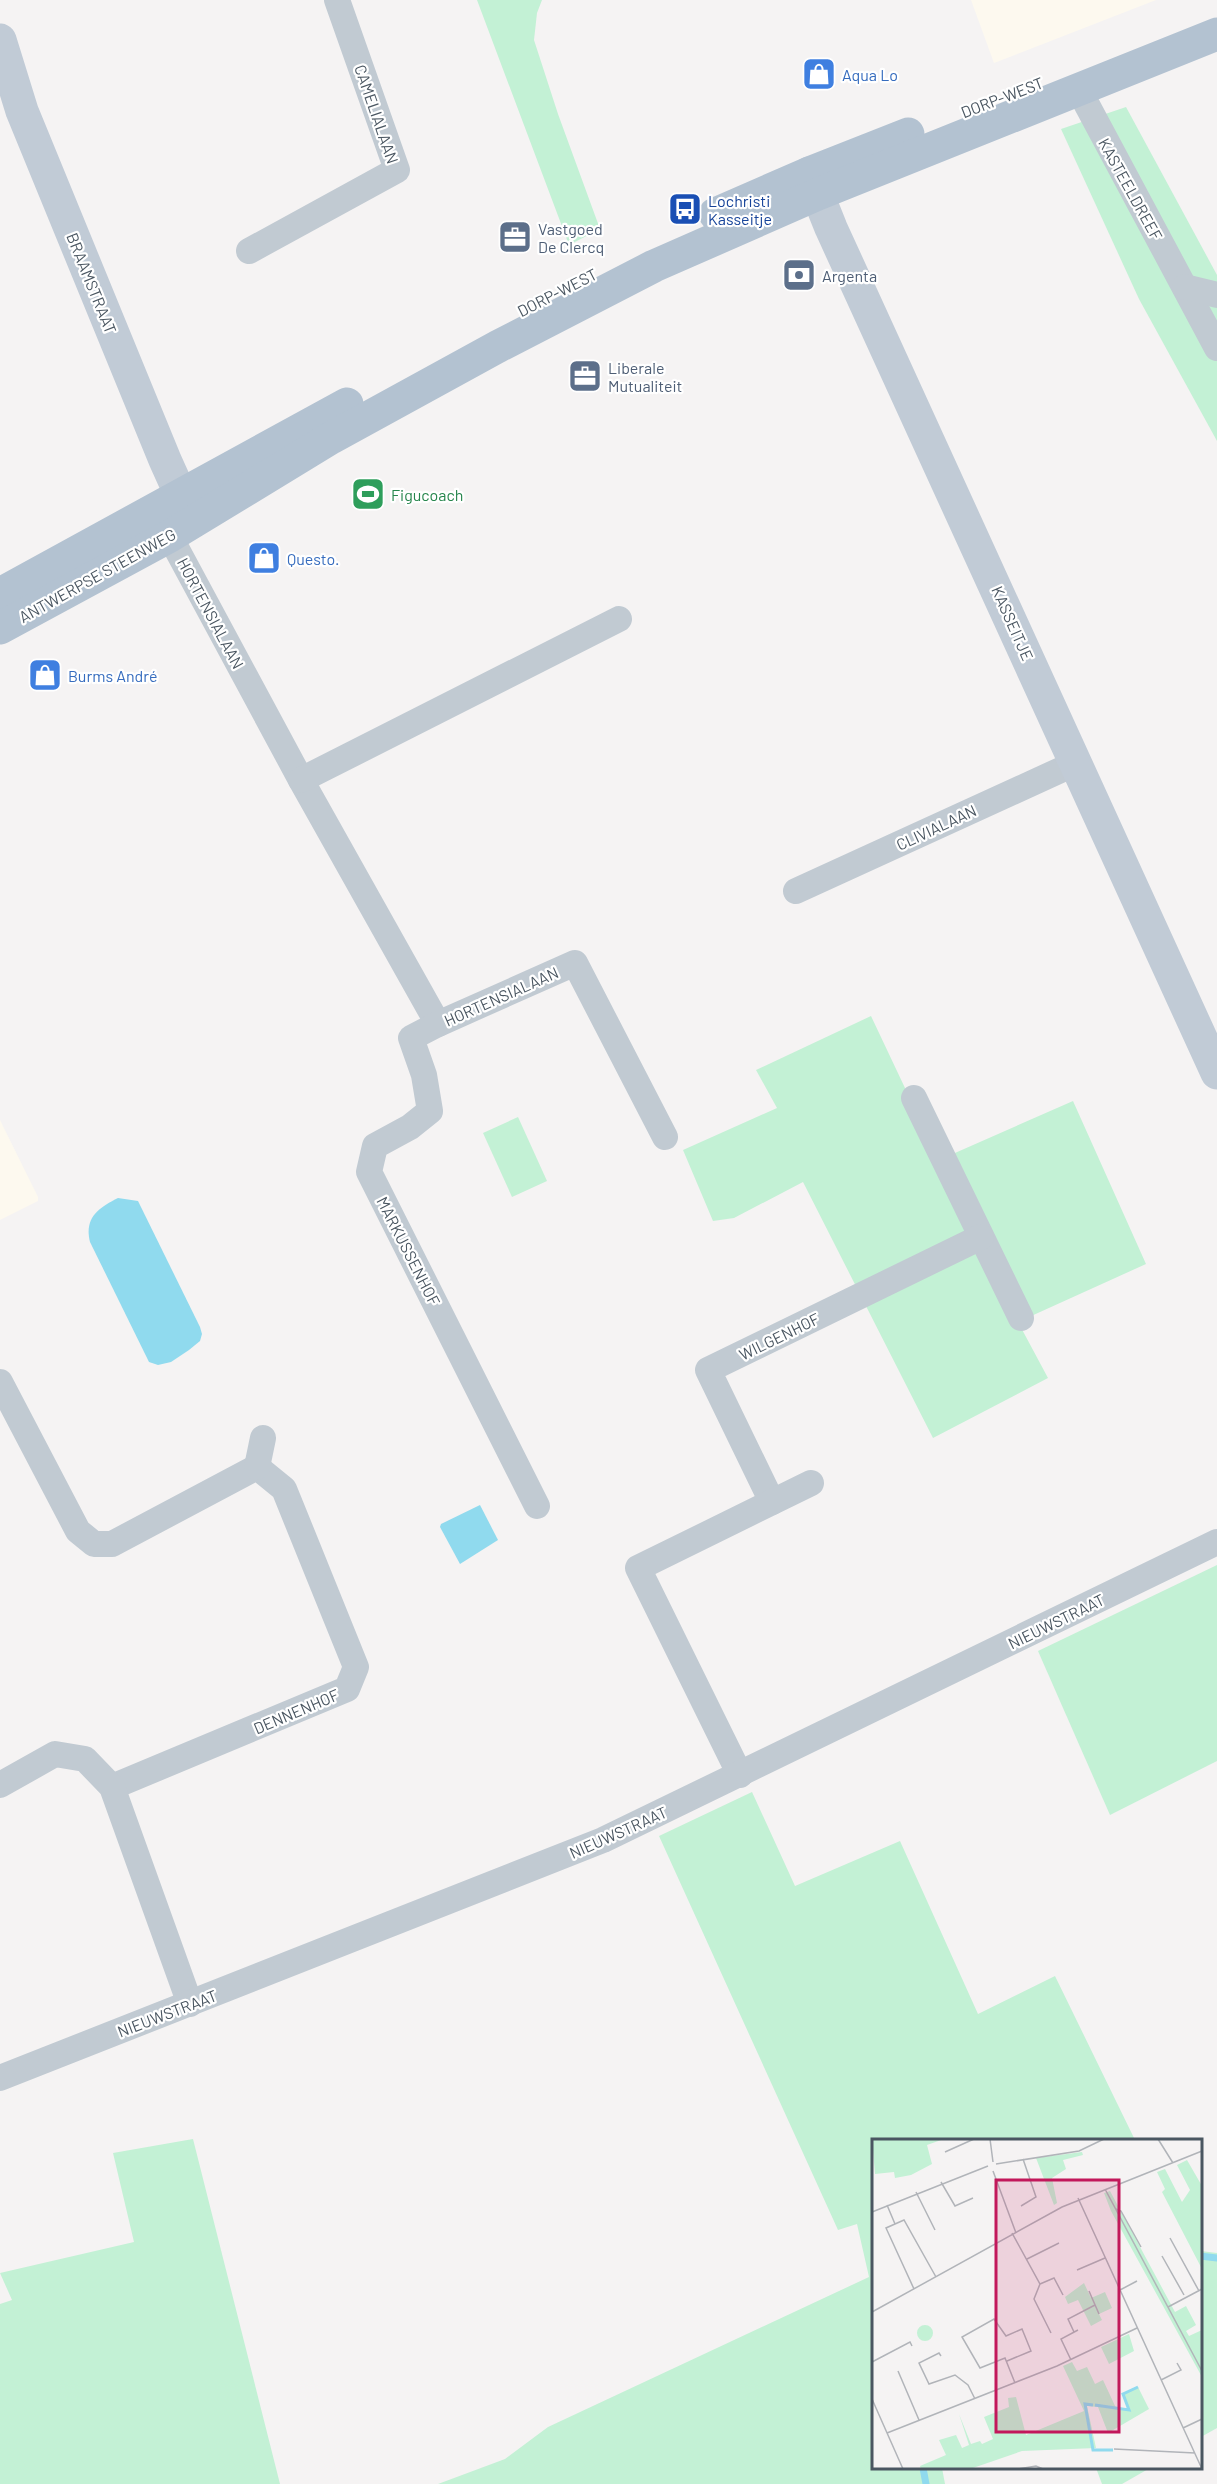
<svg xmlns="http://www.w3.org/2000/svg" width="1217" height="2484" font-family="Barlow,sans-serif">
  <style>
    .commercial { fill: #fdf9ef }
    .green { fill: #c3f1d5 }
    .water { fill: #90daee }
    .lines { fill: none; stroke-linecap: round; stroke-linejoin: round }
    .stream { stroke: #90daee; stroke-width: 7 }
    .street { stroke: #c1cad2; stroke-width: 26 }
    .secondary { stroke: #c1cbd6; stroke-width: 33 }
    .primary { stroke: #b3c2d1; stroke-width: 33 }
    .labels { text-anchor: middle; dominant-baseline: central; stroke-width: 4.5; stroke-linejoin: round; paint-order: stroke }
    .shop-label { font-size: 16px; fill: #366cbe; stroke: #fff; text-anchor: start }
    .street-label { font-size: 16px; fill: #4a5661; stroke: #fff }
    .transit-label { font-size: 16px; fill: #164399; stroke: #fff; text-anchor: start }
    .service-label { font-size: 16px; fill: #4e5e75; stroke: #fff; text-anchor: start }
    .leisure-label { font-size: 16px; fill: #27864d; stroke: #fff; text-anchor: start }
    .inset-river { fill: none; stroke: #90daee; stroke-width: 3 }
    .inset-road { fill: none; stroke: #b1b4b9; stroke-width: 1.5 }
    .view { fill: #c2185b; fill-opacity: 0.15; stroke: #c2185b; stroke-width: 3 }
    .inset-edge { fill: none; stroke: #4a5661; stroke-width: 3 }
  </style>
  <rect width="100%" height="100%" fill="#f5f3f3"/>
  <g class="commercial">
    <path d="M971,0H1156L994,63Z"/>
    <path d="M0,1120L38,1197V1201L0,1220Z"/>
  </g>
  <g class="green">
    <path d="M477,0H542L537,13L534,40L558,114L600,229L569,245Z"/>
    <path d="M1126,107L1217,275V441L1139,299L1061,129Z"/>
    <path d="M871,1016L939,1160L1073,1101L1146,1264L1018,1322L1048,1378L933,1438L803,1182L734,1218L713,1221L683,1150L777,1108L756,1070Z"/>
    <path d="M518,1117L547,1181L512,1197L483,1133Z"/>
    <path d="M1217,1565V1761L1110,1815L1038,1651Z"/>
    <path d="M752,1792L795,1886L900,1841L978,2014L1055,1976L1135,2140H874V2468H942L945,2484H438L505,2459L548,2427L869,2277L857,2224L838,2230L659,1836Z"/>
    <path d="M193,2139L280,2484H0V2304L12,2300L0,2273L134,2242L113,2153Z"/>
    <path d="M1201,2251L1217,2253V2428L1201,2437Z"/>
    <path d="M1096,2468H1150L1122,2484H1102Z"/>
  </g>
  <g class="water">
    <path d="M118,1198L138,1201L200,1327L202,1334L200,1341L189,1350L171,1362L158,1365L149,1362L90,1242C84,1218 98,1208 118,1198Z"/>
    <path d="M480,1505L498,1540L460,1564L440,1527L441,1524Z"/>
  </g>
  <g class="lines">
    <g class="stream">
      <path d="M1200,2256L1217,2258"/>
      <path d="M923,2468L926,2484"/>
    </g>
    <g class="street">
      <path d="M1079,90L1217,348"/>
      <path d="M249,251L397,170L337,0"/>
      <path d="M1185,287L1217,295"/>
      <path d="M161,520L301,780L438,1024L575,963L665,1137"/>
      <path d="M301,780L619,619"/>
      <path d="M796,891L1076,763"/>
      <path d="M438,1024L411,1038L424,1075L430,1111L410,1127L375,1146L369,1172L537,1506"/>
      <path d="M914,1098L1021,1318"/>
      <path d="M0,1382L78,1531L94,1544H112L257,1467L284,1489L356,1667L347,1689L112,1787"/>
      <path d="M257,1467L263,1438"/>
      <path d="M772,1502L708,1370L981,1237"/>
      <path d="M740,1775L638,1568L811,1483"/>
      <path d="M0,1785L55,1754L85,1759L112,1787L190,2004"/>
      <path d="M0,2078L603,1840L1217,1542"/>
    </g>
    <g class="secondary">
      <path d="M0,40L22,111L165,460L192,520"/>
      <path d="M809,173L831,228L1217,1073"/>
    </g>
    <g class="primary">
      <path d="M715,214L809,173L908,134"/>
      <path d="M0,594L347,404"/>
      <path d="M0,628L170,536L331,438L497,347L654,266L818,194L1217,34"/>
    </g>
  </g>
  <defs>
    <g id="shop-square" transform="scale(1.725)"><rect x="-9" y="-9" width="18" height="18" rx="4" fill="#3f7fe0" stroke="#fff"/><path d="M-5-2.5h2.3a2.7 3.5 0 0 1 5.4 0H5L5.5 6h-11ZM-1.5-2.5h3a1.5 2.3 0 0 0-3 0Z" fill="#fff"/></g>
    <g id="bus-square" transform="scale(1.725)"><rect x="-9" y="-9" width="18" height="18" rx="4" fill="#1a4fb4" stroke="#fff"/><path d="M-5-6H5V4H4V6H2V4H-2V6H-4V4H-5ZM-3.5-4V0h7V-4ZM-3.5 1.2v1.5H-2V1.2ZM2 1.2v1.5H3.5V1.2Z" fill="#fff"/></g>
    <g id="office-square" transform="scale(1.725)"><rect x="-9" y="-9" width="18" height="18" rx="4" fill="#5c6f8a" stroke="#fff"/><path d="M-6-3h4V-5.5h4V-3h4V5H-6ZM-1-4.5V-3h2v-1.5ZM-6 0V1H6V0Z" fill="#fff"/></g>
    <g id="bank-square" transform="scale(1.725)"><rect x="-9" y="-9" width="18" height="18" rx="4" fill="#5c6f8a" stroke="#fff"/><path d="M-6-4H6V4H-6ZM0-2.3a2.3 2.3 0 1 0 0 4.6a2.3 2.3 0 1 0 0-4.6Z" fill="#fff"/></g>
    <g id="stadium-square" transform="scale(1.725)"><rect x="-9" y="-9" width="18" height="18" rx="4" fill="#2e9e5b" stroke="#fff"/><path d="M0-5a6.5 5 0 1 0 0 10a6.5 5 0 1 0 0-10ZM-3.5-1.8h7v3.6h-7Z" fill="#fff"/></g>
  </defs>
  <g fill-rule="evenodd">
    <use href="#shop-square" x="819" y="74"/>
    <use href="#bus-square" x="685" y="209"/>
    <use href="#office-square" x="515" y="237"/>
    <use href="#bank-square" x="799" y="275"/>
    <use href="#office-square" x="585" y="376"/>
    <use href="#stadium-square" x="368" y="494"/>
    <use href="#shop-square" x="264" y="558"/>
    <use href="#shop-square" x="45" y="675"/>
  </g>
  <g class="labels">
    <g class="shop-label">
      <text x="842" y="74">Aqua Lo</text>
      <text x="287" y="558">Questo.</text>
      <text x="68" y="675">Burms André</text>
    </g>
    <g class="street-label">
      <text transform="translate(1002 97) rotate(-21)">DORP-WEST</text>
      <text transform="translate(377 114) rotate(71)">CAMELIALAAN</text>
      <text transform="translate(1131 189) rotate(61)">KASTEELDREEF</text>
      <text transform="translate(92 283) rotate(68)">BRAAMSTRAAT</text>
      <text transform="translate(557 292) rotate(-27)">DORP-WEST</text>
      <text transform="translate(97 575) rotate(-29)">ANTWERPSE STEENWEG</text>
      <text transform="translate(211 613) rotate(62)">HORTENSIALAAN</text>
      <text transform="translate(1013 623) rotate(66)">KASSEITJE</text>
      <text transform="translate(936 827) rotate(-25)">CLIVIALAAN</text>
      <text transform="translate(501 996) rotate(-24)">HORTENSIALAAN</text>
      <text transform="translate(409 1251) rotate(63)">MARKUSSENHOF</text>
      <text transform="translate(779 1336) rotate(-26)">WILGENHOF</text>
      <text transform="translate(1056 1621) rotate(-26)">NIEUWSTRAAT</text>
      <text transform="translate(296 1711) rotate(-23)">DENNENHOF</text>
      <text transform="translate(618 1832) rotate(-24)">NIEUWSTRAAT</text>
      <text transform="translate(167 2013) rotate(-21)">NIEUWSTRAAT</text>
    </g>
    <g class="transit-label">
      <text x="708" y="200">Lochristi<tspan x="708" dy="18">Kasseitje</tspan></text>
    </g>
    <g class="service-label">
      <text x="538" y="228">Vastgoed<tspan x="538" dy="18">De Clercq</tspan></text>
      <text x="822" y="275">Argenta</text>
      <text x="608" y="367">Liberale<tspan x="608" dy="18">Mutualiteit</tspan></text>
    </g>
    <g class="leisure-label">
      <text x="391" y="494">Figucoach</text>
    </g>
  </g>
  <g transform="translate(872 2139)">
    <rect width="330" height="330" fill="#f5f3f3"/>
    <path d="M0,0H72L55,6L60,25L39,36L23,39L22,33L3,35ZM210,13L211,16L191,21L194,30L180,39L185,64L182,66L164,19ZM315,21L330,47V130L290,53L293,50L285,33L293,30L310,63L318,51L305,26ZM238,52L303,173L314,167L324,186L314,192L317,197L330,191V238L239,72L232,54ZM212,144L219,159L233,153L240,169L227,175L230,181L219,187L206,161L196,165L193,158ZM45 194a8 8 0 1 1 16 0a8 8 0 1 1-16 0ZM257,195L262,212L237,225L229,208ZM200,223L205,232L215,228L223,245L231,241L244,269L258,270L251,256L266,248L277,270L236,294L226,268L215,267L224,309L150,312L98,330H49L48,327L74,316L67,301L84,296L90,309L97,306L87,275L99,305L108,302L110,305L121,300L112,278L137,268L136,259L144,258L154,296L212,272L191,227Z" fill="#c3f1d5"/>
    <path class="inset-river" d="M221,266L213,265L221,311H241M223,266L257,271L251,255L266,248"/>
    <path class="inset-road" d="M118,0L121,23M286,0L301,24M73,13L102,0M124,25L207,12L232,0M121,32L144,94M69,43L83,67L101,59M233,50L330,232M44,53L63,91M206,59L330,330M15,66L23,85M149,67L164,58L151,20M244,70L249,72L269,108M0,73L116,27M140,94L168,145L182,139L191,156M298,99L327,152M290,117L312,156M155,120L187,104M205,131L233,119M168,145L162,160L179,194M42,150L14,89L32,81L64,138M248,151L265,142M217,152L227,175M296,168L330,150M0,173L190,68L330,12M202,193L196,180L223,166M69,217L67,214L47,224L57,245L83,236L96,246L103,260M199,221L189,200L206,191M135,222L159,212L150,190L134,197L122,180L90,198L108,229L133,219L143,244M0,223L38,203L40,207M26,232L47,281M289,241L309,231L305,224M0,260L31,330M311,289L330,280M15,294L185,227L265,189M242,310L323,314M146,330L164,327L171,330"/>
    <path class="view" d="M124,41H247V293H124Z"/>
    <rect width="330" height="330" class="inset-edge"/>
  </g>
</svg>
